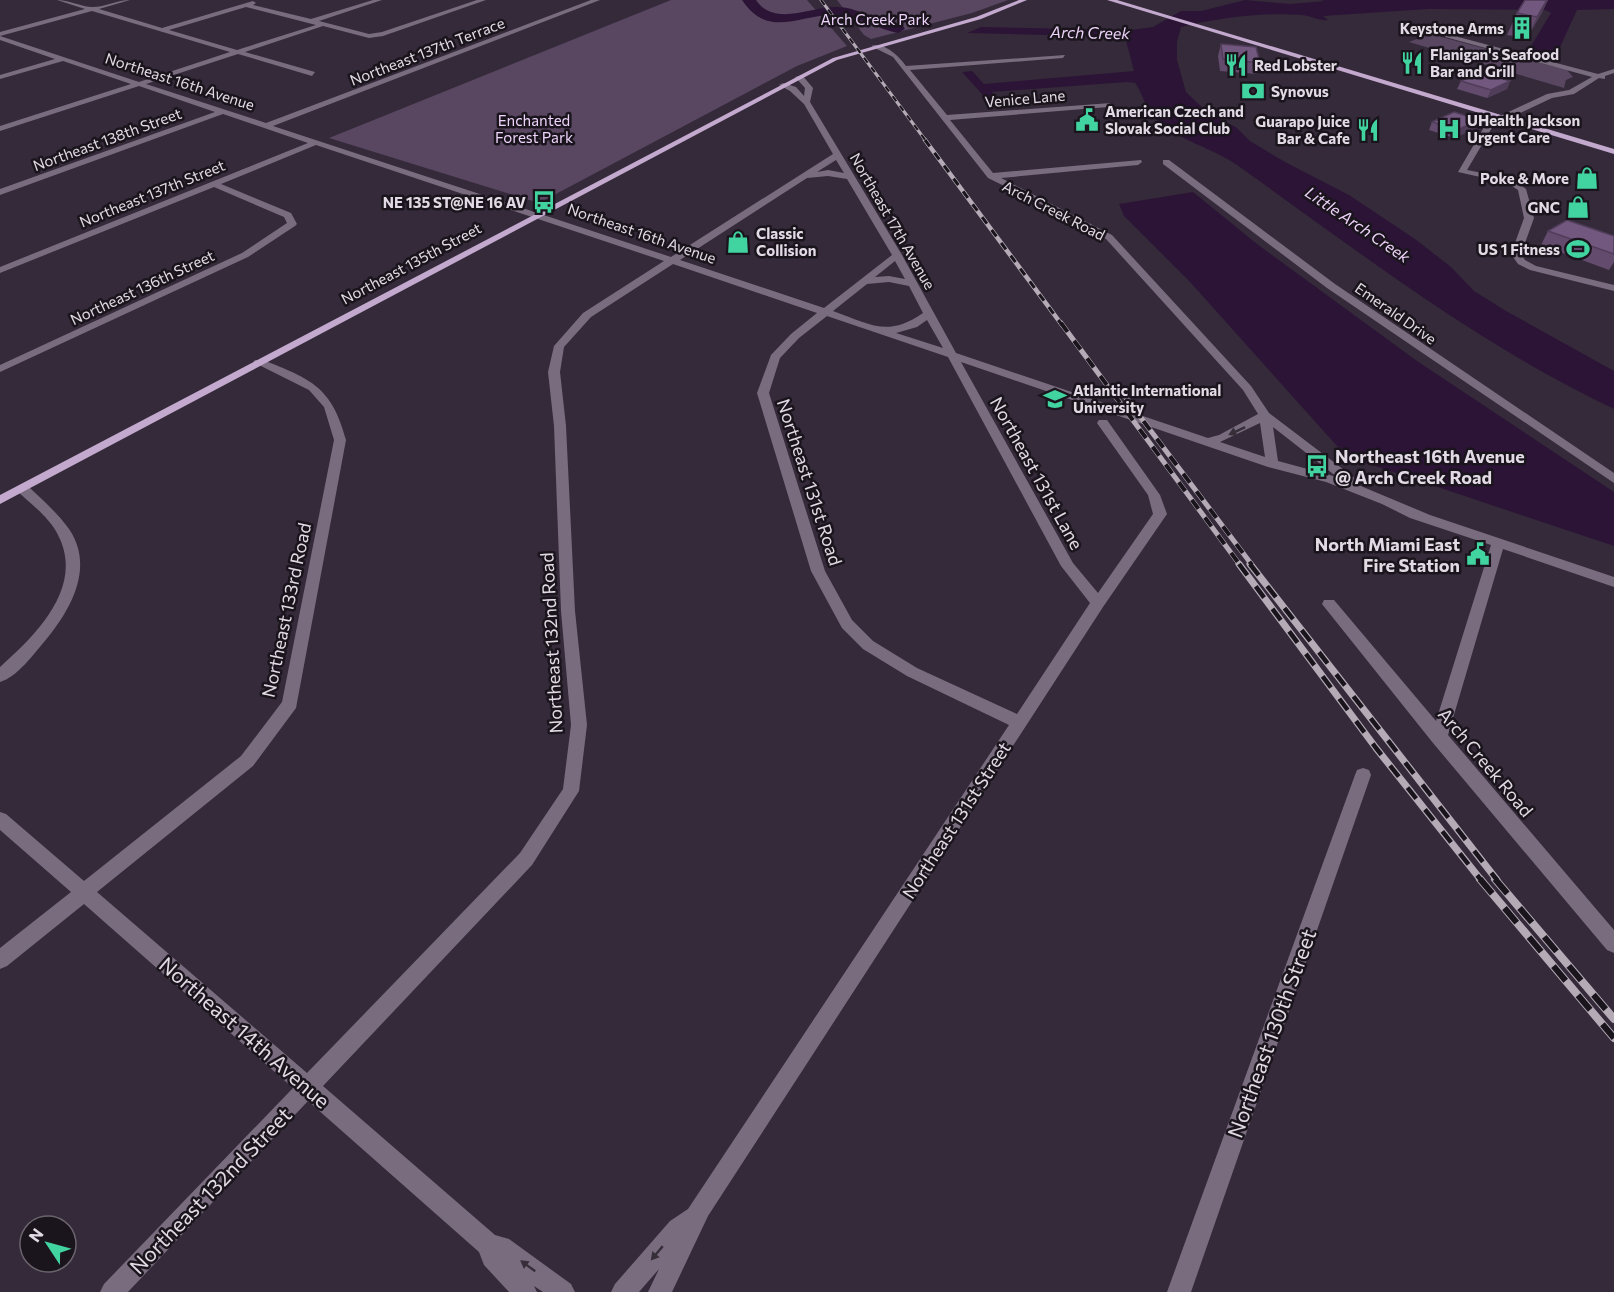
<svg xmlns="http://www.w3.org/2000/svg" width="1614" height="1292" font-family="Commissioner,sans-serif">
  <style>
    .green { fill: #594661 }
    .water { fill: #2c1436 }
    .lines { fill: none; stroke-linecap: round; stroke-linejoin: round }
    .river { fill: #2c1436; fill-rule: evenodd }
    .minor { fill: #796c7f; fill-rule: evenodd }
    .major { fill: #c3a9ce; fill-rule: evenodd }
    .rail-far4-casing { stroke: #b4abb7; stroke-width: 3 }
    .rail-far3-casing { stroke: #b4abb7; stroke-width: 4.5 }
    .rail-far2-casing { stroke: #b4abb7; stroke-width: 5 }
    .rail-far1-casing { stroke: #b4abb7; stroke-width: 7 }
    .rail-casing { stroke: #b4abb7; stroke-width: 8 }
    .rail-far4 { stroke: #1a151c; stroke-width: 2; stroke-dasharray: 6; stroke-linecap: butt }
    .rail-far3 { stroke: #1a151c; stroke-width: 3; stroke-dasharray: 8; stroke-linecap: butt }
    .rail-far2 { stroke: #1a151c; stroke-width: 4; stroke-dasharray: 11; stroke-linecap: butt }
    .rail-far1 { stroke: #1a151c; stroke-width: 4.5; stroke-dasharray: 14; stroke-linecap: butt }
    .rail { stroke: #1a151c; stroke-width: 6; stroke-dasharray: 19; stroke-linecap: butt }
    .wall { fill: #624b6d }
    .shaded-wall { fill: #503d59 }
    .building { fill: #72577f; stroke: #503d59; stroke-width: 1.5 }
    .oneway { fill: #362f3a }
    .labels { text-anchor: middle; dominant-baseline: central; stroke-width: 5; stroke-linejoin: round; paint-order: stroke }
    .far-park-label { font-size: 15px; fill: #eed3fb; stroke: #1a151c }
    .far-poi-label { font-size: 15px; font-weight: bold; fill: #e2dae5; stroke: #1a151c; text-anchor: start }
    .far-street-label { font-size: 15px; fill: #e2dae5; stroke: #1a151c }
    .far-water-label { font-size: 16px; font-style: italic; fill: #edd2f9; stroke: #1a151c }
    .poi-label { font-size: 18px; font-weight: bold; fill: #e2dae5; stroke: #1a151c; text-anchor: start }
    .street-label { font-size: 18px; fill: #e2dae5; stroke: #1a151c }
    .near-street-label { font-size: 21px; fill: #e2dae5; stroke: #1a151c }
  </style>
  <rect width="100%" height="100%" fill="#352a3a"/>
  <g class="green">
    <path d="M671,0H807L847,46L797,66L539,203L329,138Z"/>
    <path d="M837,0H1008L972,13L871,39L864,35Z"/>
    <path d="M1430,34L1567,70L1573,77L1566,80L1564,88L1409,42Z"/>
  </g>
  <g class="water">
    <path d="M1245,0L1290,4L1325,1L1320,0H1614V9L1577,10L1555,58L1528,51L1551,13L1545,10L1428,9L1323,16L1328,20C1318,21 1312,16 1302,15C1265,12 1217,18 1181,27L1177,42V60L1186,92L1209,114L1236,127L1250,141L1285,162L1349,195L1415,239L1451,267L1474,291L1506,311L1614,371V409C1479,345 1359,252 1237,165C1211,147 1178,141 1155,118C1145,109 1143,93 1135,83L1127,82L992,92L1001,104L992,105L962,72L972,71L984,84L1134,71L1125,37L967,33L981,27L1131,30L1153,27L1181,11H1201Z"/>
    <path d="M1193,192L1257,244L1417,361L1614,492V546L1366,463L1337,446L1191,283L1124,216L1119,204Z"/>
  </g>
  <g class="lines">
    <path class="river" d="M742,0H756C774,27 810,7 836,7C849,7 862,12 873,17L875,20L903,26L905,29L898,33C878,29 861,18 841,15C803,11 770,42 742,0Z"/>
    <g class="minor">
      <path d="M57,0C69,0 79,6 91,7C103,8 117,0 130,0L99,9L162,28L253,1L256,3L253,5L311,19L373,0H382L319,21L369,34L382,32L477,0H486L383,36L369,38L323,26L245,52L315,72L312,76L238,54L146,84L266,123L591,0H600L273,126L671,257L833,154L804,104L790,91L779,85L783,83L796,87L804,96L805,88L795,77L802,75L813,88L810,102L902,255L956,353L1208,438L1219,435L1258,414L1243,390L1106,239L1085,226L988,178L893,57L871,46C883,41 899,56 906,66L1065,55L1063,58L910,70L947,115L1111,103L1108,107L950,120L993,173L1141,160L1142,162L1138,165L1001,178L1112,235L1251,386L1269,413L1356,479V484L1430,515L1614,577V587L1503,549L1448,735L1614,930V953L1607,950L1433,743L1322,604L1324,600H1334L1436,721L1491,545L1410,518L1382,504L1326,482L1268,467L961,362L1073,563L1098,593L1153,514L1148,495L1097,423L1099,420H1107L1160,495L1167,514L1103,607L708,1216L672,1292H648L659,1269L639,1292H611L615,1284L670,1221L688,1209L1009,725L907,676L863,649L842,628L811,571L757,393L771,355L791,334L817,313L673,264L591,317L564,347L560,372L566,426L575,611L587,725L579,791L532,865L323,1086L495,1235L509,1239L571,1284L575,1292H543L534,1286L537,1292H509L484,1265L479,1252L308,1101L128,1292H100L104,1284L293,1088L84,904L7,966L0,969V948L71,892L0,830V812L6,814L84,881L241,756L282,702L334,440L324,407L309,390L253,362L255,360H263C311,379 332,387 346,440L296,708L253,766L97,892L307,1073L520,853L563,789L571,725L561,611L554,426L548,372L554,346L583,313L664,261L316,145L221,184L291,213L297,224L295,226L248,257L0,372V365L242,253L287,223L284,217L214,187L0,273V267L308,143L223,114L0,195V189L215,112L139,86L0,131V126L131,84L63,61L0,79V75L55,59L0,40V32L85,9ZM246,7L316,25L237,50L169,30ZM92,11L230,52L139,82L0,36ZM836,160L844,173L828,170L817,172ZM828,176L847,179L892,255L824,308L680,260L807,178ZM895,261L905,279L889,276L875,277ZM889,282L909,286L923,313C887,338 870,324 833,311L867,284ZM827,316L948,357L1061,566L1090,603L1017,714L917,668L873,641L852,620L825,571L769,393L780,358L799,338ZM927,320L943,348L896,333L917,327ZM1260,423L1265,457L1220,442ZM1273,427L1337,477L1278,461Z"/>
      <path d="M1447,34L1598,74L1614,69V73L1605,76V79L1599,78L1574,94L1552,98L1493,126L1467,170L1513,179L1526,189L1534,218L1521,254L1525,260L1536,266L1614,285V291L1530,270L1518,264L1511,254L1524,218L1518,190L1507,183L1458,172L1487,122L1547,94L1569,90L1592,77L1445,37Z"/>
      <path d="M1163,160H1169L1335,284L1614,473V483L1327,288L1163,164Z"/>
      <path d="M22,484L27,485C41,499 57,512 69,529C95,567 71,610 44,642C33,655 17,677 0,682V667C36,635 85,587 58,535C50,518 31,504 17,491L16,488Z"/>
      <path d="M1363,768L1369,770L1371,775L1191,1292H1167L1355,775L1357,770Z"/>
    </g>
    <g class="major">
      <path d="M1019,0H1027L981,19L837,60L0,504V495L833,58L976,17Z"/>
      <path d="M1107,0H1117L1614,149V154Z"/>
    </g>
    <g class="rail-far4-casing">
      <path id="rail-far4" d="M821,0L926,141"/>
    </g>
    <g class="rail-far3-casing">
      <path id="rail-far3" d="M925,140L1062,325"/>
    </g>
    <g class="rail-far2-casing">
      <g id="rail-far2">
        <path d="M1061,323L1240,565"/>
        <path d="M1117,386L1252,565"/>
      </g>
    </g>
    <g class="rail-far1-casing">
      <g id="rail-far1">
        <path d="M1239,564L1376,748L1481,880"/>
        <path d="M1250,564L1497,880"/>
      </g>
    </g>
    <g class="rail-casing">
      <g id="rail">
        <path d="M1480,879L1614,1038"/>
        <path d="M1495,879L1614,1019"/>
      </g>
    </g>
    <use href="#rail-far4" class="rail-far4"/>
    <use href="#rail-far3" class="rail-far3"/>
    <use href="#rail-far2" class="rail-far2"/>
    <use href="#rail-far1" class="rail-far1"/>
    <use href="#rail" class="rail"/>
  </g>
  <g class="wall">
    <path d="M1525,0H1548L1541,14L1527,38L1507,35L1517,13Z"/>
    <path d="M1221,44L1260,63L1257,74L1220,71L1218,56Z"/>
    <path d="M1461,81H1510L1507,89L1487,98L1457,89Z"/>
    <path d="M1432,122L1476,128L1454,138L1429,130Z"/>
    <path d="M1548,231L1614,236V262L1609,270L1541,245Z"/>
  </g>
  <g class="shaded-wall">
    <path d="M1547,0H1548L1541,14L1527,38L1537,17Z"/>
    <path d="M1510,81L1507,89L1487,98L1491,90Z"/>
    <path d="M1479,120L1476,128L1454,138L1457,130Z"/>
  </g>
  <g class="building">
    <path d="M1525,0H1547L1537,17L1517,13Z"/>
    <path d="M1221,44L1256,47L1260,63L1223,59Z"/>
    <path d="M1480,72L1510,81L1491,90L1461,81Z"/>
    <path d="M1454,112L1479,120L1457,130L1432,122Z"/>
    <path d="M1567,220L1614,236V254L1548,231Z"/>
  </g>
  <defs><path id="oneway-solid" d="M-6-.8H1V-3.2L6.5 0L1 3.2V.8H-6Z" transform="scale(1.5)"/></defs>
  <g class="oneway">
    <use href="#oneway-solid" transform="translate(1237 431) rotate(155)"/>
    <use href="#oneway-solid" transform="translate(657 1253) rotate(130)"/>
    <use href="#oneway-solid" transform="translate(528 1266) rotate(-144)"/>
  </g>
  <defs>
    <g id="building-bare" transform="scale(1.8)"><path d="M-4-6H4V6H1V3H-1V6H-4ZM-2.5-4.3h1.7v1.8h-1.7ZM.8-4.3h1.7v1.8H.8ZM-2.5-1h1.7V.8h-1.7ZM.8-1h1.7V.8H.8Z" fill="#41d4a1" stroke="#1a151c" stroke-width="2.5" paint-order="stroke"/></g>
    <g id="restaurant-bare" transform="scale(1.8)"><path d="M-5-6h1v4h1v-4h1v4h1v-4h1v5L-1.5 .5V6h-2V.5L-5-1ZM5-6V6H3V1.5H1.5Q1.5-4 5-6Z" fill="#41d4a1" stroke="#1a151c" stroke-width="2.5" paint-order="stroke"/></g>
    <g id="bank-bare" transform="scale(1.8)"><path d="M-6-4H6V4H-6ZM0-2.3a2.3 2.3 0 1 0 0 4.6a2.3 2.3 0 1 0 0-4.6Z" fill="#41d4a1" stroke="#1a151c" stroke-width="2.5" paint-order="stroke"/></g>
    <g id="civic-bare" transform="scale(1.8)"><path d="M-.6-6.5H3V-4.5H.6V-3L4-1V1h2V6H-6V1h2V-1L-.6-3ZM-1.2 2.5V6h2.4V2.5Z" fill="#41d4a1" stroke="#1a151c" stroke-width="2.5" paint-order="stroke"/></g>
    <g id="hospital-bare" transform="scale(1.8)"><path d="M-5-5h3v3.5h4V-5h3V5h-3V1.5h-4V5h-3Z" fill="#41d4a1" stroke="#1a151c" stroke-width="2.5" paint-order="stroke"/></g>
    <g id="shop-bare" transform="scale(1.8)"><path d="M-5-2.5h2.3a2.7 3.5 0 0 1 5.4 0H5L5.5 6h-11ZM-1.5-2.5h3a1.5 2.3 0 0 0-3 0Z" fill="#41d4a1" stroke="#1a151c" stroke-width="2.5" paint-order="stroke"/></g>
    <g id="bus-bare" transform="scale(1.8)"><path d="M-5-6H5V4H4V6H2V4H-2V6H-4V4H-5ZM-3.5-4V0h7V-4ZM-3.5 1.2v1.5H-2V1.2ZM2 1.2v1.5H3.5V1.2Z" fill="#41d4a1" stroke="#1a151c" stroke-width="2.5" paint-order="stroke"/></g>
    <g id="stadium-bare" transform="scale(1.8)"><path d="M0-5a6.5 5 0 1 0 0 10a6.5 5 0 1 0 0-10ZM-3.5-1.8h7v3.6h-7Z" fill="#41d4a1" stroke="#1a151c" stroke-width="2.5" paint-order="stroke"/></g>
    <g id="school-bare" transform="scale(1.8)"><path d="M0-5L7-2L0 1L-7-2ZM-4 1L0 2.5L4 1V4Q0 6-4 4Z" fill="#41d4a1" stroke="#1a151c" stroke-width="2.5" paint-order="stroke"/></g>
  </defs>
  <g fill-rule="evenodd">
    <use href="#building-bare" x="1522" y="28"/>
    <use href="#restaurant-bare" x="1412" y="63"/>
    <use href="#restaurant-bare" x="1236" y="65"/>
    <use href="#bank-bare" x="1253" y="91"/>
    <use href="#civic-bare" x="1087" y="120"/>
    <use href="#hospital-bare" x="1449" y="129"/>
    <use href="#restaurant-bare" x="1368" y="130"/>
    <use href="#shop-bare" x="1587" y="178"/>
    <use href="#bus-bare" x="544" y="202"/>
    <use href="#shop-bare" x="1578" y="207"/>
    <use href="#shop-bare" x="738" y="242"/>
    <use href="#stadium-bare" x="1578" y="249"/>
    <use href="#school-bare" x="1055" y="399"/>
    <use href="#bus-bare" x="1317" y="466"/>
    <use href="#civic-bare" x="1478" y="554"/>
  </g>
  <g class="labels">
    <g class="far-park-label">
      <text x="875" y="19">Arch Creek Park</text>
      <text x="534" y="120">Enchanted<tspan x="534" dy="17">Forest Park</tspan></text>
    </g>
    <g class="far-poi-label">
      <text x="1504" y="28" text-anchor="end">Keystone Arms</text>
      <text x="1430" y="54">Flanigan's Seafood<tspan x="1430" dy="17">Bar and Grill</tspan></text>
      <text x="1254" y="65">Red Lobster</text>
      <text x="1271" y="91">Synovus</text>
      <text x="1105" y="111">American Czech and<tspan x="1105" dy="17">Slovak Social Club</tspan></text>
      <text x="1467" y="120">UHealth Jackson<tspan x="1467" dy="17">Urgent Care</tspan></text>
      <text x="1350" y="121" text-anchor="end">Guarapo Juice<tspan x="1350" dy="17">Bar &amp; Cafe</tspan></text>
      <text x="1569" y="178" text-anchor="end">Poke &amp; More</text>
      <text x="526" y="202" text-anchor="end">NE 135 ST@NE 16 AV</text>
      <text x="1560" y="207" text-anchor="end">GNC</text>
      <text x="756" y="233">Classic<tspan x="756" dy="17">Collision</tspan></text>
      <text x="1560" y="249" text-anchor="end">US 1 Fitness</text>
      <text x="1073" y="390">Atlantic International<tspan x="1073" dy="17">University</tspan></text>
    </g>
    <g class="far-street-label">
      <text transform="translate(427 51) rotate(-21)">Northeast 137th Terrace</text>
      <text transform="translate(180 81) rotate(18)">Northeast 16th Avenue</text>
      <text transform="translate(1025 98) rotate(-5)">Venice Lane</text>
      <text transform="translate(107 139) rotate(-20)">Northeast 138th Street</text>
      <text transform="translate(152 193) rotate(-22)">Northeast 137th Street</text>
      <text transform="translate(1054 210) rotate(27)">Arch Creek Road</text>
      <text transform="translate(893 221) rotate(60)">Northeast 17th Avenue</text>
      <text transform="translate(642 233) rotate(19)">Northeast 16th Avenue</text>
      <text transform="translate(411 263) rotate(-28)">Northeast 135th Street</text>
      <text transform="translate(142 287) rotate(-25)">Northeast 136th Street</text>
      <text transform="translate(1396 313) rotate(35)">Emerald Drive</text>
    </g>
    <g class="far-water-label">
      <text transform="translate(1090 32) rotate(1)">Arch Creek</text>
      <text transform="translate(1358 224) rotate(34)">Little Arch Creek</text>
    </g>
    <g class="poi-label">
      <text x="1335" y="456">Northeast 16th Avenue<tspan x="1335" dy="21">@ Arch Creek Road</tspan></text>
      <text x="1460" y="544" text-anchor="end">North Miami East<tspan x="1460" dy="21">Fire Station</tspan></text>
    </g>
    <g class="street-label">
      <text transform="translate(1037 473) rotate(61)">Northeast 131st Lane</text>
      <text transform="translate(810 482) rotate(72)">Northeast 131st Road</text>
      <text transform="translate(286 610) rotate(-78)">Northeast 133rd Road</text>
      <text transform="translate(551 643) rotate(-93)">Northeast 132nd Road</text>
      <text transform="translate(1486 762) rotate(50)">Arch Creek Road</text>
      <text transform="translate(956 820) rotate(-57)">Northeast 131st Street</text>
    </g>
    <g class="near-street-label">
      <text transform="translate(245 1032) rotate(41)">Northeast 14th Avenue</text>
      <text transform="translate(1271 1033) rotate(-70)">Northeast 130th Street</text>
      <text transform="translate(210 1190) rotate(-46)">Northeast 132nd Street</text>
    </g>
  </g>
  <g transform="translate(48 1244) rotate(306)"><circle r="28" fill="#1a151c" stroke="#6a646c" stroke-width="1.5"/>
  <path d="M0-4.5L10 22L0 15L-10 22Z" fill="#41d4a1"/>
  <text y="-9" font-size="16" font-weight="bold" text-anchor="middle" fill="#e2dae5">N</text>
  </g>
</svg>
